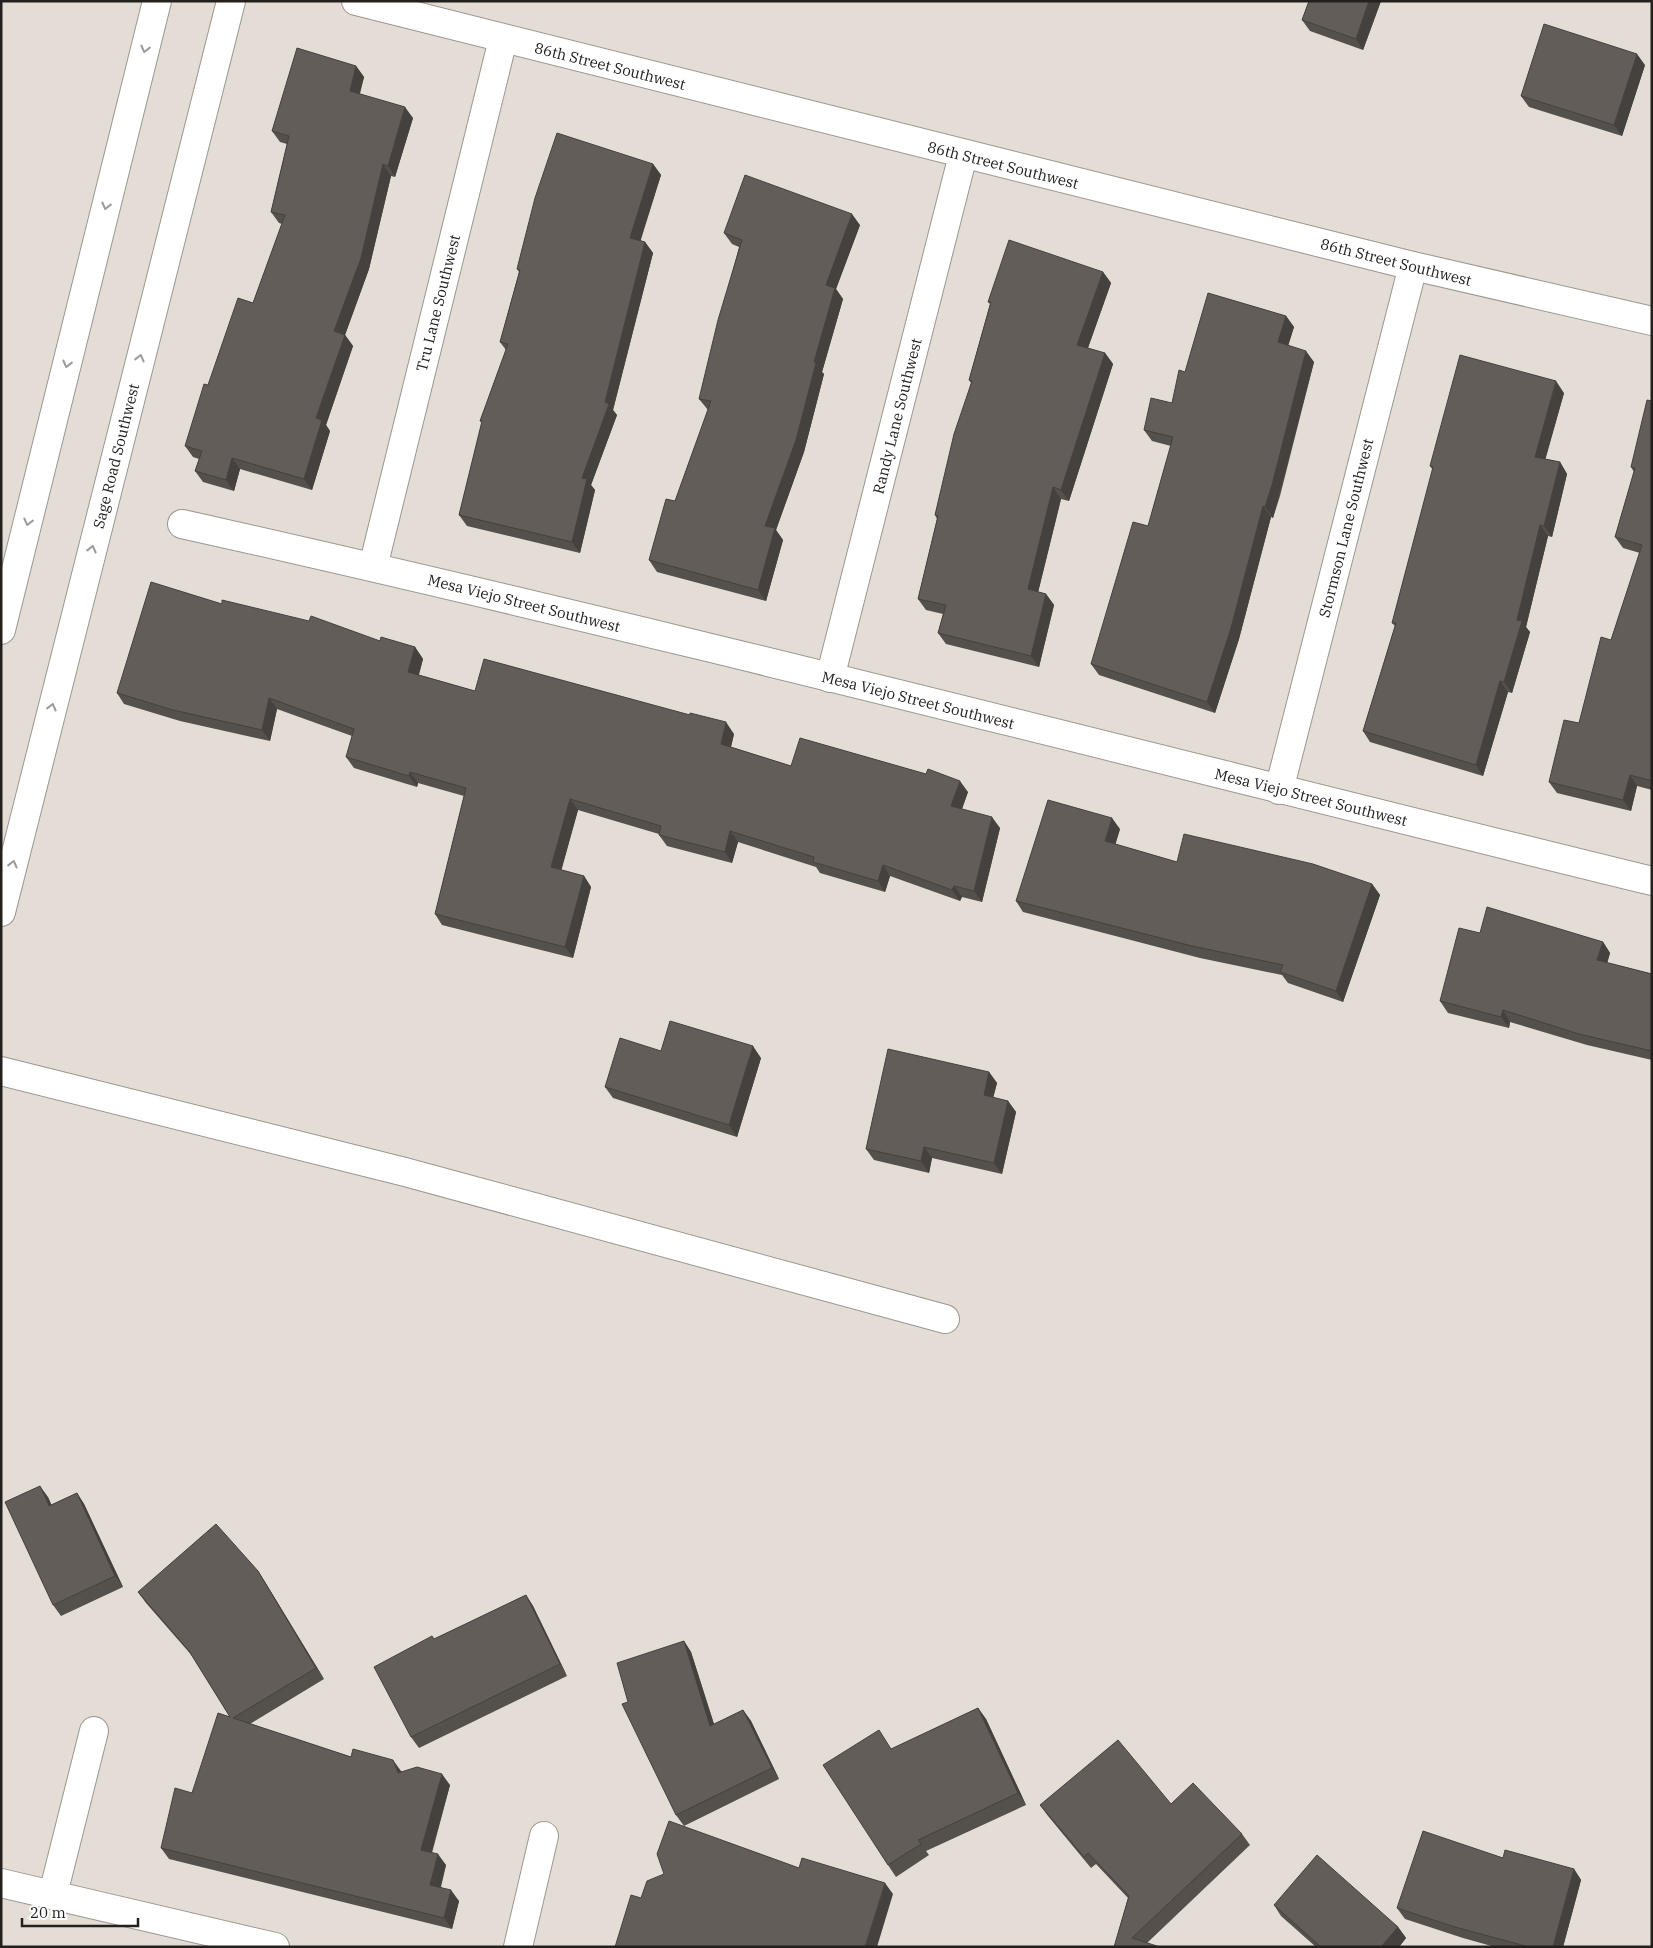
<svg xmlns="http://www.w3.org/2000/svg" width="1653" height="1948" font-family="'IBM Plex Serif',serif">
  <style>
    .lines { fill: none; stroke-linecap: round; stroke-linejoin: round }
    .minor-casing { stroke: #9c9690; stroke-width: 30 }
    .tertiary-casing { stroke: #9c9690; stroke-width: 30 }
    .minor { stroke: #fff; stroke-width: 28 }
    .tertiary { stroke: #fff; stroke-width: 28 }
    .wall { fill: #54504c }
    .shaded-wall { fill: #45413e }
    .building { fill: #625d58; stroke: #45413e }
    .oneway { stroke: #9c9b9a }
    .labels { text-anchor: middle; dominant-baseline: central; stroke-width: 5; stroke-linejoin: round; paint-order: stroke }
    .street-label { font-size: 15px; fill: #23201e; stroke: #fff }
  </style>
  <rect width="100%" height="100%" fill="#e3ddd6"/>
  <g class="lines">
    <g class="minor-casing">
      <g id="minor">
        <path d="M182,524C674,634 1162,761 1652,881"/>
        <path d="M373,567L503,39"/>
        <path d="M830,678L963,155"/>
        <path d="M1279,790L1413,266"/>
        <path d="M1,1071L405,1172L945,1319"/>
        <path d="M53,1894L94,1731"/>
        <path d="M518,1947L544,1836"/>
      </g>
    </g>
    <g class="tertiary-casing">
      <g id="tertiary">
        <path d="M356,1L1413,266L1652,321"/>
        <path d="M1,630L157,1"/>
        <path d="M1,912L231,1"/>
        <path d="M1,1883L275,1947"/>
      </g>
    </g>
    <use href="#minor" class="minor"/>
    <use href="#tertiary" class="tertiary"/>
  </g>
  <g class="wall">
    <path d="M1309,1H1381L1363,50L1310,31L1302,20Z"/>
    <path d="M1645,65L1622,136L1529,107L1521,96Z"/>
    <path d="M356,66L364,77L360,94L413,118L395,177L391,176L369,269L345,335L353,346L326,425L330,431L312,490L240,469L234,491L203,482L195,471L199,459L193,457L185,446L208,385L253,303L282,224L279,223L271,212L287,144L280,142L272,131Z"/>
    <path d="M653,164L661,175L640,240L645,242L653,253L613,410L617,415L591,485L595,490L580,553L467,526L459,515L482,423L480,421L506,350L500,342L519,272L517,269Z"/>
    <path d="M860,225L836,289L843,299L822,372L824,374L804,452L776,530L783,540L766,601L657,572L649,560L675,501L708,410L699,399L739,247L732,244L724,233Z"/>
    <path d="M1103,272L1111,283L1088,348L1105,353L1113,364L1069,501L1061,499L1038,592L1046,594L1054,605L1039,667L946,644L938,633L943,614L926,610L918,599L937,519L935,515L971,383L969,380L990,304L988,302Z"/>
    <path d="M1286,316L1294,327L1288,345L1314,362L1280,496L1273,518L1271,517L1239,639L1215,713L1099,675L1091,664L1148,526L1171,446L1152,441L1144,430L1172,403L1185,372Z"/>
    <path d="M1564,393L1545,459L1560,462L1567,474L1552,537L1548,536L1526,627L1530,632L1512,693L1508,692L1483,776L1370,742L1363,731L1395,626L1392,623L1433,470L1430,466Z"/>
    <path d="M1652,401V790L1637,786L1631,811L1557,793L1549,782L1579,723L1611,640L1640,553L1623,548L1615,537L1634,472L1631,467Z"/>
    <path d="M222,604L380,641L415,647L423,659L419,675L475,691L734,734L731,747L791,766L968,792L962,809L1000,828L982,902L962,897L960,901L890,876L885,892L820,873L816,867L738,842L732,863L667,846L659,835V834L578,810L561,870L584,876L591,887L573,958L442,925L435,914L464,796L418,783L417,787L354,768L346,757L352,736L277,709L270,741L180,721L124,704L117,693Z"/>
    <path d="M1120,829L1115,844L1177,862L1372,884L1380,895L1343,1002L1288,983L1282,975L1200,958L1023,912L1016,901Z"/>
    <path d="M1480,933L1603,942L1610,953L1607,963L1652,974V1060L1587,1045L1510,1022L1509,1028L1448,1013L1440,1001Z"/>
    <path d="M661,1051L761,1058L737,1137L613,1098L605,1087Z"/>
    <path d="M989,1072L997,1083L993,1098L1008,1101L1016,1112L1002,1174L932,1158L929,1173L874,1160L866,1149Z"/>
    <path d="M77,1493L84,1504L123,1587L61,1616L53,1605L48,1497L51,1505Z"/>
    <path d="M258,1571L265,1582L324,1679L250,1724L351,1757L450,1785L432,1853L446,1865L441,1887L459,1901L452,1929L169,1859L161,1848L192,1793L230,1717L194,1658L146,1603L138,1592Z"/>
    <path d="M526,1595L533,1606L567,1676L419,1748L411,1737L435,1639Z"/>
    <path d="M684,1641L691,1652L714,1724L743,1710L751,1721L779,1779L684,1826L676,1815L628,1702Z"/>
    <path d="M978,1708L986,1719L1026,1805L926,1851L929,1855L896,1877L888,1865L892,1749Z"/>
    <path d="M1171,1804L1242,1834L1250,1845L1147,1943L1114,1947L1128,1898L1096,1864L1091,1868L1048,1816L1040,1805Z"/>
    <path d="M1574,1869L1581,1880L1563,1947H1495L1463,1938L1405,1919L1397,1908Z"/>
    <path d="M1274,1905L1398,1927L1406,1938L1399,1947H1316L1281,1916Z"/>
  </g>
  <g class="shaded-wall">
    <path d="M1369,1H1381L1363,50L1356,39Z"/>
    <path d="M1637,54L1645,65L1622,136L1614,125Z"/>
    <path d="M356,66L364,77L357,102L350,91Z"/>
    <path d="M405,107L413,118L395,177L388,166Z"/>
    <path d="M383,164L391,176L369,269L345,335L353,346L326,425L330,431L312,490L304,479L334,331Z"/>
    <path d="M653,164L661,175L638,249L630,238Z"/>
    <path d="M852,214L860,225L836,289L843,299L822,372L824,374L804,452L776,530L783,540L766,601L758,590L765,526L826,285Z"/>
    <path d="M645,242L653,253L613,410L617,415L591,485L595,490L580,553L572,542L582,478L605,402Z"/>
    <path d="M1103,272L1111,283L1085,356L1077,345Z"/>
    <path d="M1286,316L1294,327L1286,353L1278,342Z"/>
    <path d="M1306,351L1314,362L1273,518L1265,507Z"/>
    <path d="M1105,353L1113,364L1069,501L1061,490Z"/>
    <path d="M1556,381L1564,393L1543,468L1535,457Z"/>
    <path d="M232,458L240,469L234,491L226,480Z"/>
    <path d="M1560,462L1567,474L1552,537L1544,526Z"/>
    <path d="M1053,487L1061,499L1036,601L1028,589Z"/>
    <path d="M1263,506L1271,517L1239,639L1215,713L1207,702Z"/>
    <path d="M1540,525L1548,536L1526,627L1530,632L1512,693L1504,682L1517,620Z"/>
    <path d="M1046,594L1054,605L1039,667L1031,656Z"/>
    <path d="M415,647L423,659L416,683L408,672Z"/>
    <path d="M1500,681L1508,692L1483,776L1476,765Z"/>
    <path d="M269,698L277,709L270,741L262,730Z"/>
    <path d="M726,722L734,734L729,755L721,744Z"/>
    <path d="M410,772L418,783L417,787L409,776Z"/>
    <path d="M1630,775L1637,786L1631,811L1623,800Z"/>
    <path d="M960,781L968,792L959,817L951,806Z"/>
    <path d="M570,799L578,810L559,879L551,867Z"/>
    <path d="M992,817L1000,828L982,902L974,891Z"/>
    <path d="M1112,818L1120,829L1113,853L1105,841Z"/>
    <path d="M730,831L738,842L732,863L725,852Z"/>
    <path d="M883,865L890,876L885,892L878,881Z"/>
    <path d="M584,876L591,887L573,958L565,947Z"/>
    <path d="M1372,884L1380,895L1343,1002L1336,991Z"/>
    <path d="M954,886L962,897L960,901L952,890Z"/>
    <path d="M1603,942L1610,953L1605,971L1597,960Z"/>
    <path d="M1503,1010L1510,1022L1509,1028L1501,1017Z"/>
    <path d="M753,1046L761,1058L737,1137L729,1125Z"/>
    <path d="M989,1072L997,1083L991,1106L984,1095Z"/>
    <path d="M1008,1101L1016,1112L1002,1174L994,1163Z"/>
    <path d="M924,1147L932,1158L929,1173L921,1161Z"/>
    <path d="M40,1486L48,1497L57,1517L49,1506Z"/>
    <path d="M77,1493L84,1504L123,1587L115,1576Z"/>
    <path d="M258,1571L265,1582L324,1679L316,1668Z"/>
    <path d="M526,1595L533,1606L567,1676L560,1664Z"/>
    <path d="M684,1641L691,1652L718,1737L710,1726Z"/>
    <path d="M978,1708L986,1719L1026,1805L1018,1793Z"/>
    <path d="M743,1710L751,1721L779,1779L772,1768Z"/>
    <path d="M393,1760L401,1771L406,1784L398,1773Z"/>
    <path d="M442,1774L450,1785L429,1861L421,1850Z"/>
    <path d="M438,1854L446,1865L438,1896L430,1885Z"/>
    <path d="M1574,1869L1581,1880L1563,1947H1553Z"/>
    <path d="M885,1883L893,1894L877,1947H865Z"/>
    <path d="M451,1890L459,1901L452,1929L444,1918Z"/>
    <path d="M1398,1927L1406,1938L1399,1947H1381Z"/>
  </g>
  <g class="building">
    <path d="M1309,1H1369L1356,39L1302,20Z"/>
    <path d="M1544,24L1637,54L1614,125L1521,96Z"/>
    <path d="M297,48L356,66L350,91L405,107L388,166L383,164L361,258L334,331L345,335L316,418L322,420L304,479L232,458L226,480L195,471L202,451L185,446L204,384L208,385L238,298L253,303L285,215L271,212L289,136L272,131Z"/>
    <path d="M557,133L653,164L630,238L645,242L605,402L609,404L582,478L587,479L572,542L459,515L482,421H480L508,344L500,342L520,270L517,269L535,198Z"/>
    <path d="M745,175L852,214L826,285L835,288L814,362L816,363L796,440L765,526L775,528L758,590L649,560L666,499L675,501L711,401L699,399L718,320L742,240L724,233Z"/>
    <path d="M1009,240L1103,272L1077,345L1105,353L1061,490L1053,487L1028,589L1046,594L1031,656L938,633L946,605L918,599L938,516L935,515L954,434L972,381L969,380L991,302H988Z"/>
    <path d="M1208,293L1286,316L1278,342L1306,351L1272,485L1265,507L1263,506L1231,628L1207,702L1091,664L1133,522L1148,526L1173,437L1144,430L1151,398L1172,403L1179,370L1185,372Z"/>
    <path d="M1460,355L1556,381L1535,457L1560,462L1544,526L1540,525L1517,620L1522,621L1504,682L1500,681L1476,765L1363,731L1396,623H1392L1433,467L1430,466Z"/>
    <path d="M1647,400L1652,401V781L1630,775L1623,800L1549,782L1564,720L1579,723L1601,637L1611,640L1642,545L1615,537L1635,468L1631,467Z"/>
    <path d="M151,582L222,604V600L309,621L311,616L380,641L381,637L415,647L408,672L475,691L484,659L690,715V713L726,722L721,744L791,766L800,738L926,774L928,769L960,781L951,806L992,817L974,891L954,886L952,890L883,865L878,881L813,862L814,857L730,831L725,852L659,835L661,826L570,799L551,867L584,876L565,947L435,914L466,788L410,772L409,776L346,757L354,729L269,698L262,730L173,710L117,693Z"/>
    <path d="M1048,800L1112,818L1105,841L1177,862L1184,834L1313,864L1372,884L1336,991L1280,972L1283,965L1192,946L1016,901Z"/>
    <path d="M1487,907L1603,942L1597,960L1652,974V1051L1579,1034L1503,1010L1501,1017L1440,1001L1459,928L1480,933Z"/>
    <path d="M670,1021L753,1046L729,1125L605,1087L620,1038L661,1051Z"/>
    <path d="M888,1049L989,1072L984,1095L1008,1101L994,1163L924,1147L921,1161L866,1149Z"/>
    <path d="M40,1486L49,1506L77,1493L115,1576L53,1605L5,1502Z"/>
    <path d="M216,1524L258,1571L316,1668L233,1718L351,1757L353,1749L393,1760L398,1773L417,1767L442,1774L421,1850L438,1854L430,1885L451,1890L444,1918L161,1848L175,1788L192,1793L218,1713L230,1717L189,1651L138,1592Z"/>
    <path d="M526,1595L560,1664L411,1737L374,1667L432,1636L434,1639Z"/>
    <path d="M684,1641L710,1726L743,1710L772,1768L676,1815L622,1704L628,1702L617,1663Z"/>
    <path d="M978,1708L1018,1793L918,1840L921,1844L888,1865L823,1765L879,1730L891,1749Z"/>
    <path d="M1118,1740L1171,1804L1193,1783L1242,1834L1132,1938L1160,1947H1114L1129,1896L1088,1853L1084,1857L1040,1805Z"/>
    <path d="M669,1821L799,1868L802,1858L885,1883L865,1947H615L631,1895L641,1898L647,1881L664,1874L657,1854Z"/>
    <path d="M1423,1831L1503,1858L1505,1850L1574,1869L1553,1947H1529L1455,1927L1397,1908Z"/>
    <path d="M1317,1855L1398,1927L1381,1947H1321L1274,1905Z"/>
  </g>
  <defs><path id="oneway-chevron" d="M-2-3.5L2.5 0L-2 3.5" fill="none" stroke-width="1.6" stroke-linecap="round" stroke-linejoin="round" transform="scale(1.25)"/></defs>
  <g class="oneway">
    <use href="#oneway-chevron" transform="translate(145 49) rotate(104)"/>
    <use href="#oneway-chevron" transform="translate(106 206) rotate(104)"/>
    <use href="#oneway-chevron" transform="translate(140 358) rotate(-76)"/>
    <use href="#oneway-chevron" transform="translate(67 364) rotate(104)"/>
    <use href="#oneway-chevron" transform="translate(28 522) rotate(104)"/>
    <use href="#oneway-chevron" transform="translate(92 549) rotate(-76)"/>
    <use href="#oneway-chevron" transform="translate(52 707) rotate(-76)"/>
    <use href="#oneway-chevron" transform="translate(13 864) rotate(-76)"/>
  </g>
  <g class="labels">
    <g class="street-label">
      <text transform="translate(610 66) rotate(14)">86th Street Southwest</text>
      <text transform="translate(1003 165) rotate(14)">86th Street Southwest</text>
      <text transform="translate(1396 262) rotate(14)">86th Street Southwest</text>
      <text transform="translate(438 303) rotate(-76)">Tru Lane Southwest</text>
      <text transform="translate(897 416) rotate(-76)">Randy Lane Southwest</text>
      <text transform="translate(116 456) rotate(-76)">Sage Road Southwest</text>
      <text transform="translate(1346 528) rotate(-76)">Stormson Lane Southwest</text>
      <text transform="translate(524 603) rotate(14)">Mesa Viejo Street Southwest</text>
      <text transform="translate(918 700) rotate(14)">Mesa Viejo Street Southwest</text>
      <text transform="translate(1311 797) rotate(14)">Mesa Viejo Street Southwest</text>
    </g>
  </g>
  <rect width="1653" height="1948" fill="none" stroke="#23201e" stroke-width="5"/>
  <path d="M22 1918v8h116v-8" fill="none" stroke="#23201e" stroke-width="2.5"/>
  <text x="30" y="1918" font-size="15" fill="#23201e" stroke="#ffffff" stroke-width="4" paint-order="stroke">20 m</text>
</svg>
